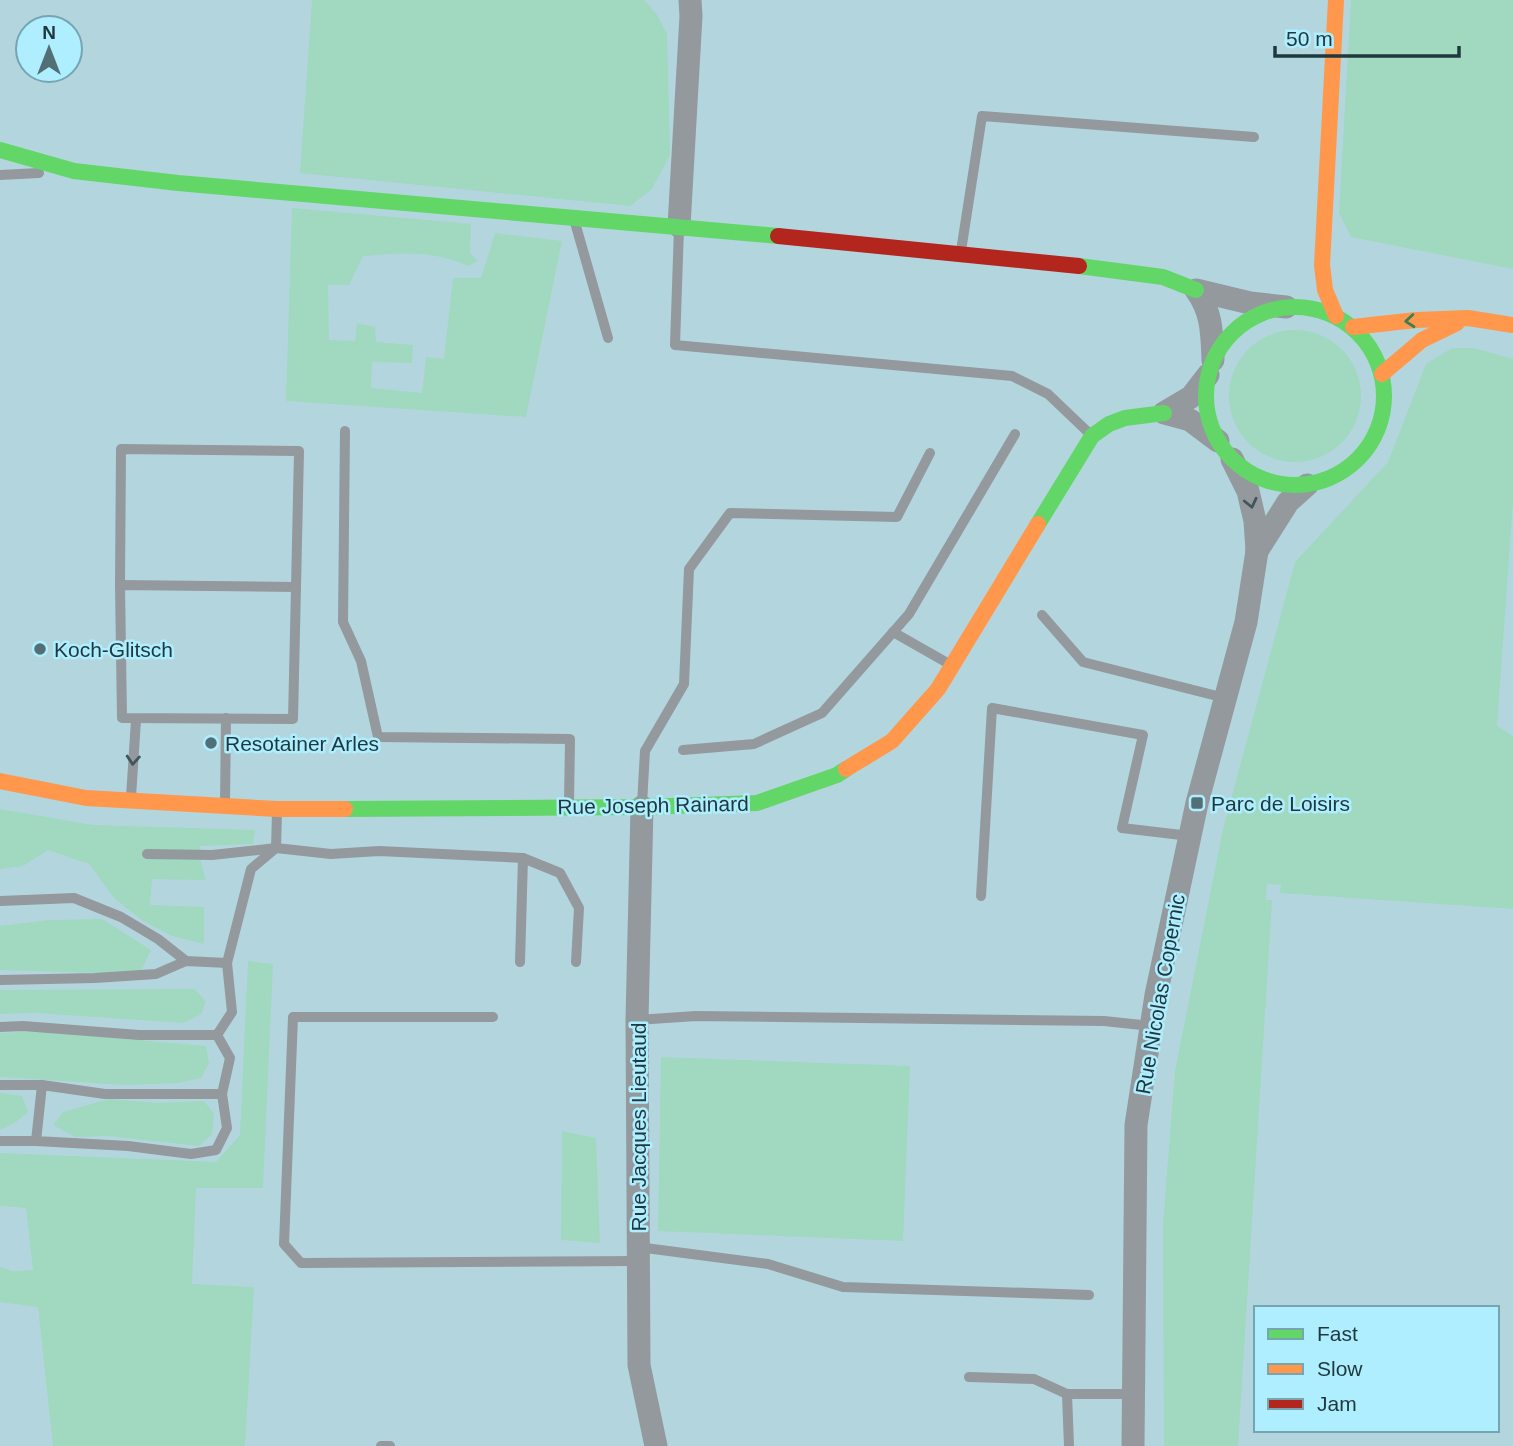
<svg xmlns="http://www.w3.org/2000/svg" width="1513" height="1446" font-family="Helvetica,sans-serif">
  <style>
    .green { fill: #a0d8c0 }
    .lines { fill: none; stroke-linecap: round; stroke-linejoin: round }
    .lane { stroke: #94999e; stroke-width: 10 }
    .street { stroke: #94999e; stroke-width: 23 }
    .fast { stroke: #63d668; stroke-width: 16 }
    .slow { stroke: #ff974d; stroke-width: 16 }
    .jam { stroke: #b3261e; stroke-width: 16 }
    .oneway { stroke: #3d7f51 }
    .oneway2 { stroke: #41555b }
    .poi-dot { fill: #526f76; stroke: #aeeefe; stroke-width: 2.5 }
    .labels { text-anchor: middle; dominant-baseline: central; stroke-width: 5; stroke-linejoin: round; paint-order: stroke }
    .poi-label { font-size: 21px; fill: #1e383e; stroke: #aeeefe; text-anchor: start }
    .street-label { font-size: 21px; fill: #1e383e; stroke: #aeeefe }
  </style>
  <rect width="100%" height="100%" fill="#b3d6de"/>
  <g class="green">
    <path d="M312,0H644L656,13L667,34L670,155L652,189L630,206L300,173Z"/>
    <path d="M1351,0H1513V269L1351,237L1339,213Z"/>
    <path d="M292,208L471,224L470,253L478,261L468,266C433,250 400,253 363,256L349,285H328L329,340L355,341L357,323L375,327L376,342L413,345L412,363L372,362L371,388L422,393L426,357L444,359L453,278H481L495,233L562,241L526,417L286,401Z"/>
    <circle cx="1295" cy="396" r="66"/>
    <path d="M1452,348H1474L1513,359V501L1497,726L1513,736V909L1280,893L1281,885L1267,884L1266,900H1272L1238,1446H1164L1163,1224L1175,1071L1223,829L1295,562L1388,462L1426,364Z"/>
    <path d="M0,809L93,825L255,830L253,844L200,846L201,863L206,880L152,879L150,905L204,907V944L172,936L143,921L115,899L89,864L48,850L23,866L0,869Z"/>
    <path d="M102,919L151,950L141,971L99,973L0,970V926L49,920Z"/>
    <path d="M248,961L273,964L263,1188H196L192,1284L254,1287L245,1446H53L38,1307L0,1302V1267L12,1271L33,1270L26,1208L0,1206V1153L216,1162L240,1135Z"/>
    <path d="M195,989L206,1002L201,1014L183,1023L37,1013L0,1014V990Z"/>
    <path d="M36,1031L206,1046L209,1063L201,1078L178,1083L126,1085L0,1077V1033Z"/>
    <path d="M661,1057L910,1066L903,1241L658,1231Z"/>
    <path d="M0,1093L22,1096L28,1112L13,1124L0,1130Z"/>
    <path d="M109,1099L157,1103L204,1101L214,1114L212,1134L199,1146L107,1136L75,1137L53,1125L63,1112Z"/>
    <path d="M562,1131L596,1138L600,1243L561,1240Z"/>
  </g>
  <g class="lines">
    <g class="lane">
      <path d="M0,175L39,173"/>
      <path d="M574,219L608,338"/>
      <path d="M679,228L675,345L1012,376L1048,394L1090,434"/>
      <path d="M961,251L982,116L1254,137"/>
      <path d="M345,431L343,622L361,661L378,737L570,739L569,804"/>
      <path d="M120,585L296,587L293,719L122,718Z"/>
      <path d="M120,585L121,449L299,451L296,587"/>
      <path d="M1042,615L1083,662L1225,698"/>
      <path d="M893,632L951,665"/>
      <path d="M683,750L754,744L822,713L909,614L1015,434"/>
      <path d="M131,797L136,720"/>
      <path d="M225,803L226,718"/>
      <path d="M642,804L645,751L684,684L689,569L730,513L897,517L930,453"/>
      <path d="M147,854L212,855L276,848L331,854L379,851L523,858L560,873L579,908L576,962"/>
      <path d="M981,896L992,708L1143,735L1122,828L1190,836"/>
      <path d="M0,901L74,898L121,917L158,939L186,961"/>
      <path d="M520,962L523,858"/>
      <path d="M0,980L95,978L156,974L186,961L227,963L251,869L276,848L277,812"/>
      <path d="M493,1017H293L284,1244L301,1263L638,1261"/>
      <path d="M637,1020L696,1016L1104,1021L1151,1026"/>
      <path d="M0,1027L23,1026L139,1035H217L232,1012L227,963"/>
      <path d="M0,1085H42L105,1094H222L230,1058L217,1035"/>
      <path d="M42,1085L36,1141L128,1146L191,1154L216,1150L227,1128L222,1094"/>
      <path d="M0,1141H36"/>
      <path d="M638,1247L768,1264L843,1287L1089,1295"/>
      <path d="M969,1377L1034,1379L1067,1394"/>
      <path d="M381,1446H390"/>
      <path d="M1069,1446L1067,1394H1134"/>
    </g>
    <g class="street">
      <path d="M679,226L691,16L690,0"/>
      <path d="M1213,360C1212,333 1212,312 1196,290L1250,303L1286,307"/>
      <path d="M1208,375L1191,397L1164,413L1190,420L1218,441"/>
      <path d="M1257,551L1288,502L1307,485"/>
      <path d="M642,807L637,1020L639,1365L656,1446"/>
      <path d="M1133,1446L1136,1125L1156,995L1197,803L1246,622L1257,551L1255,521L1248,491L1232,459"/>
    </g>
    <g class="fast">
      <path d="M0,150L74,171L178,183L778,236"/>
      <path d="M1079,266L1163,277L1196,290"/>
      <circle cx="1295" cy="396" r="89"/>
      <path d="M1038,524L1092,436L1109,424L1125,418L1164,413"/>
      <path d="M345,809L642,807L757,803L837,775L846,769"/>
    </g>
    <g class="slow">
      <path d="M1336,0L1322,265L1325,290L1336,316"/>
      <path d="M1353,327L1416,320L1468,318L1513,325"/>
      <path d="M1382,374L1422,340L1457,323"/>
      <path d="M846,769L892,741L938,689L1038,524"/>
      <path d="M0,781L86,798L277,809H345"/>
    </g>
    <path class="jam" d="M778,236L1079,266"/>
  </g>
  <defs><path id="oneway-chevron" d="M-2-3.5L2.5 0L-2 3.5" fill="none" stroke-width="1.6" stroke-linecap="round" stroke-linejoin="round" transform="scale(1.75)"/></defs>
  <use class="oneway" href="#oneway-chevron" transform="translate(1410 321) rotate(175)"/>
  <g class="oneway2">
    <use href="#oneway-chevron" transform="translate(1251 503) rotate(77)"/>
    <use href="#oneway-chevron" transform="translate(133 760) rotate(94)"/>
  </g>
  <g class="poi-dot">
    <circle cx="40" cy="649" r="7"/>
    <circle cx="211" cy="743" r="7"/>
    <rect x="1190" y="796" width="14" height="14" rx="3.5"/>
  </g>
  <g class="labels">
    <g class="poi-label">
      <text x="54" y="649">Koch-Glitsch</text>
      <text x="225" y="743">Resotainer Arles</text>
      <text x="1211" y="803">Parc de Loisirs</text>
    </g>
    <g class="street-label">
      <text transform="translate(653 805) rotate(-1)">Rue Joseph Rainard</text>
      <text transform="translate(1160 994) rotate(-80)">Rue Nicolas Copernic</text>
      <text transform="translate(638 1127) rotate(-90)">Rue Jacques Lieutaud</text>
    </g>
  </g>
  <rect x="1254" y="1306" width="245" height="126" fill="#aeeefe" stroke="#74a5b1" stroke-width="2"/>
  <rect x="1268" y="1329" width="35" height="10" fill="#63d668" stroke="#74a5b1" stroke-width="2"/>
  <text x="1317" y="1341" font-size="21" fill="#1e383e">Fast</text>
  <rect x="1268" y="1364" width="35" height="10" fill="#ff974d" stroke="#74a5b1" stroke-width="2"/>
  <text x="1317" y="1376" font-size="21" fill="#1e383e">Slow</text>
  <rect x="1268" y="1399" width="35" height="10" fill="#b3261e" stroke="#74a5b1" stroke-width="2"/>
  <text x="1317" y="1411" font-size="21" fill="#1e383e">Jam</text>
  <g transform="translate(49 49)"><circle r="33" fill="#aeeefe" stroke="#74a5b1" stroke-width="2"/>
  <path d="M0-5L12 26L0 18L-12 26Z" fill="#526f76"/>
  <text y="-10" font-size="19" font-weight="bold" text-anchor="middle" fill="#1e383e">N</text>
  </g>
  <path d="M1275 46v10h184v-10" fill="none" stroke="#1e383e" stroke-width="3.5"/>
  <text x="1286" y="46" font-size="21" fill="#1e383e" stroke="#aeeefe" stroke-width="5" paint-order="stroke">50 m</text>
</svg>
